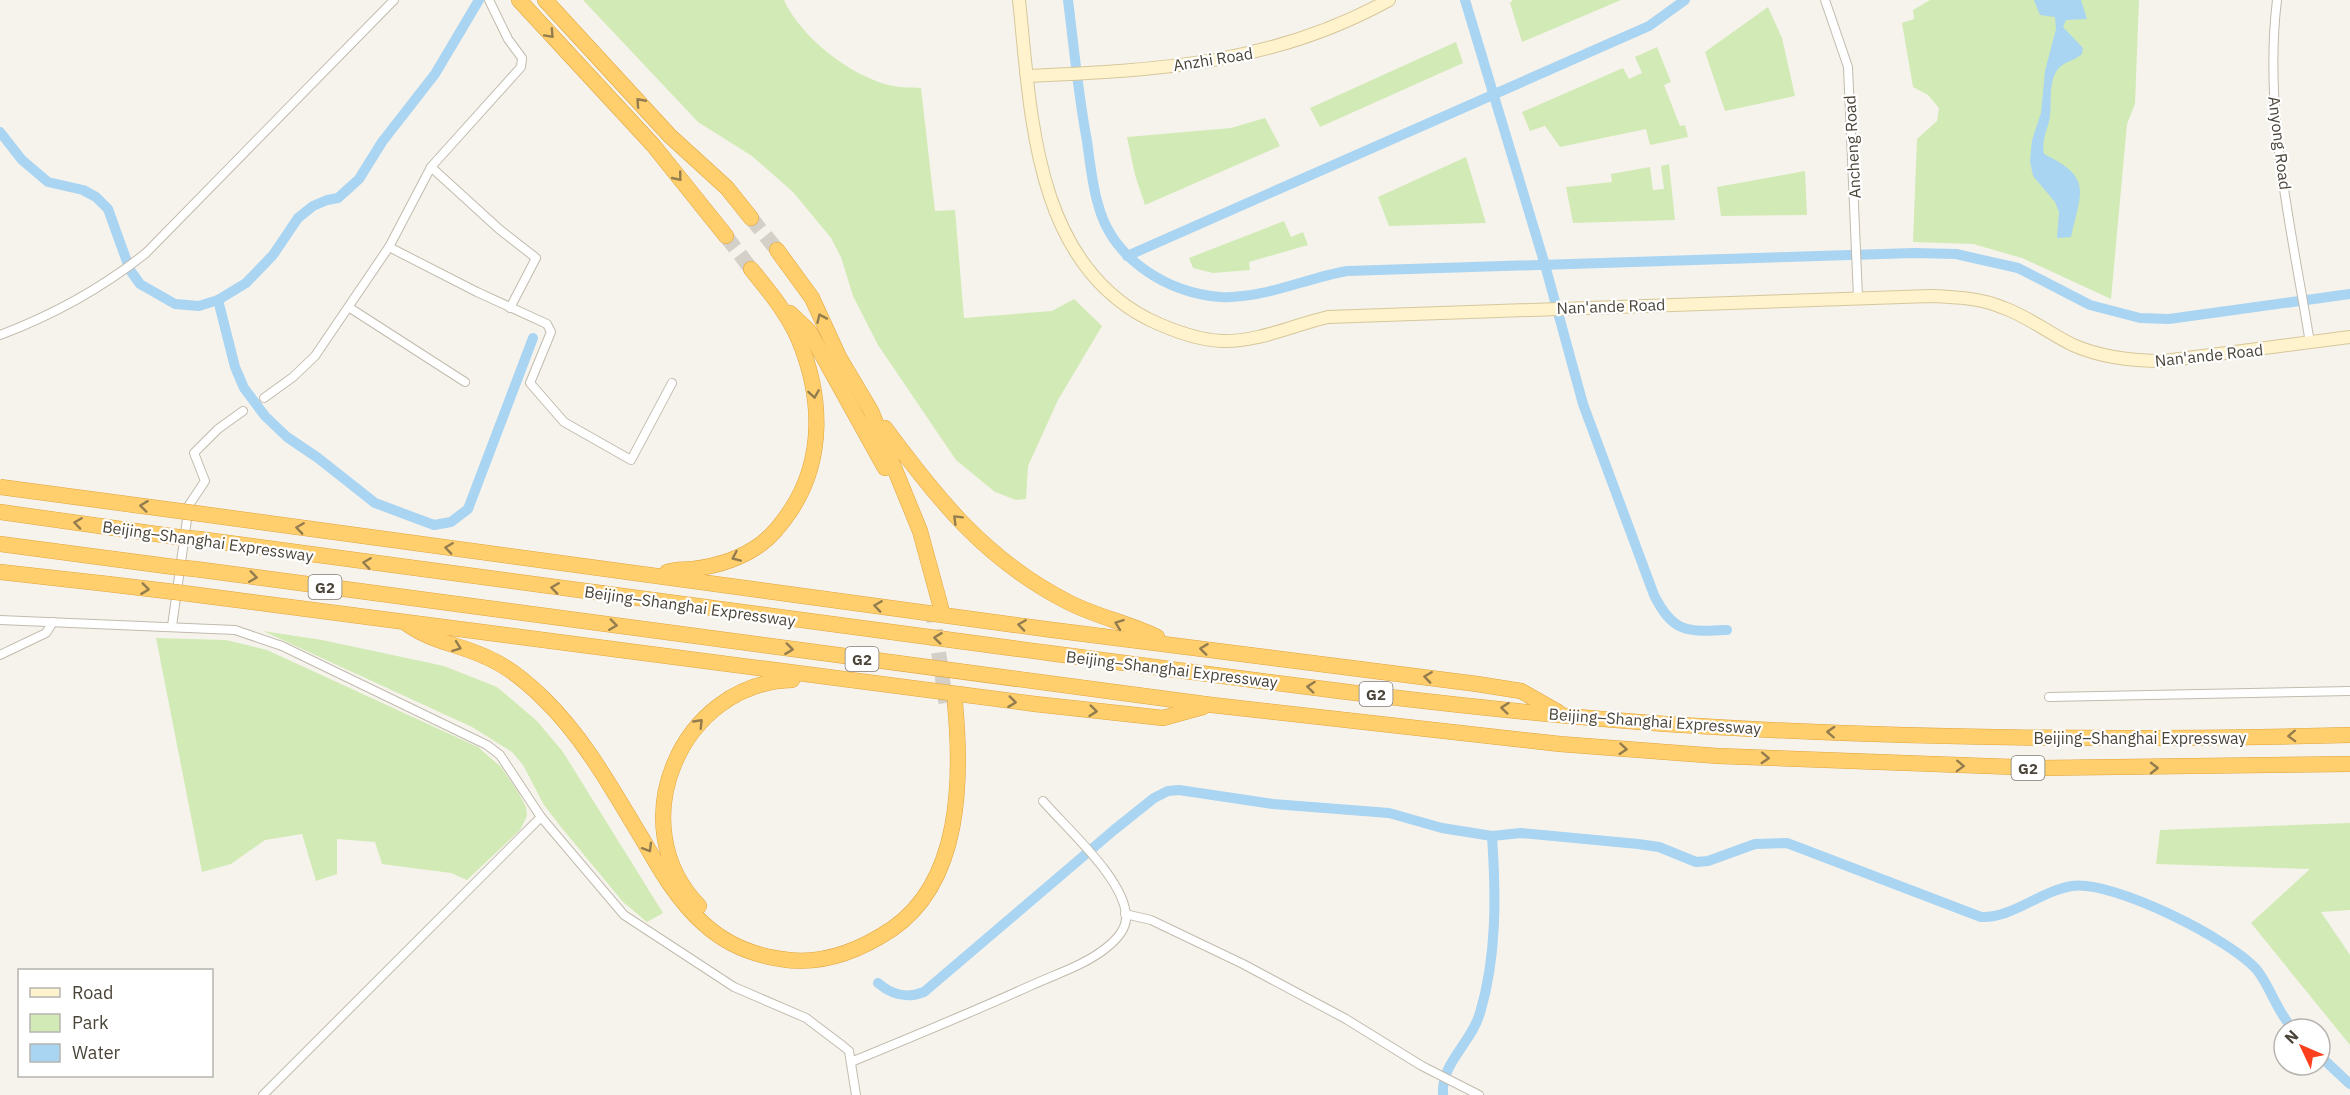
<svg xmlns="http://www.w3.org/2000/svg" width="2350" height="1095" font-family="'IBM Plex Sans',sans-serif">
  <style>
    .green { fill: #d2eab5 }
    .water { fill: #a9d4f2 }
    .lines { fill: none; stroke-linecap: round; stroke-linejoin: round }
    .canal { stroke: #a9d4f2; stroke-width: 10 }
    .highway-tunnel { stroke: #d4d0c8; stroke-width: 15; stroke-dasharray: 15 8; stroke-linecap: butt }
    .street-casing { stroke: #c2bbae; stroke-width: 10 }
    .secondary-casing { stroke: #d6c79b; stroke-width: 14 }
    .highway-casing { stroke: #e0a43c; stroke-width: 16 }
    .street { stroke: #fff; stroke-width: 8 }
    .secondary { stroke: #fff3cd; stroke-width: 12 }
    .highway { stroke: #ffcf6e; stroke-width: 15 }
    .highway-bridge-casing { stroke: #e0a43c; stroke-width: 16; stroke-linecap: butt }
    .highway-bridge { stroke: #ffcf6e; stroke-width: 15 }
    .oneway { stroke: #937c4e }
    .labels { text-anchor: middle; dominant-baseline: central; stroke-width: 4.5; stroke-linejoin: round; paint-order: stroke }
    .shield { fill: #fff; stroke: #817c74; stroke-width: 1.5 }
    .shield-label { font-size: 15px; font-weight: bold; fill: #4b4439 }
    .street-label { font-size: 16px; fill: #4b4439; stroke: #fff }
  </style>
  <rect width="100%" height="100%" fill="#f6f3ec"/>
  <g class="green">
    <path d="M583,0H784C801,38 853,78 893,86C902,88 912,87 921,88L935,211L955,210L964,318L1052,311L1074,299L1102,326L1058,400L1028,466L1026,499L1016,500L995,492L956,460L878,345L853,296L841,257L831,238L793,192L752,156L698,122Z"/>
    <path d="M1513,0H1621L1522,42L1510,3Z"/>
    <path d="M1930,0H2139L2135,104L2127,124L2111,299L2022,258L1973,244L1913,242L1917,139L1937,121L1939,108L1928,95L1913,87L1902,23L1914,19L1913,10Z"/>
    <path d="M1768,7L1782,38L1795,96L1725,111L1705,52Z"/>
    <path d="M1456,42L1463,63L1320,127L1310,108Z"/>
    <path d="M1657,47L1671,82L1664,85L1680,126L1685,125L1688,137L1650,145L1646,129L1560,147L1545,126L1530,131L1522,112L1623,68L1629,79L1642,73L1635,57Z"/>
    <path d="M1265,118L1280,146L1145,205L1135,175L1127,137L1231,128Z"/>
    <path d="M1466,157L1486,223L1389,226L1378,197Z"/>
    <path d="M1669,164L1675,220L1573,223L1566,187L1612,182L1611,174L1650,167L1653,190L1664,189L1661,166Z"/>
    <path d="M1805,171L1807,215L1721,216L1717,187Z"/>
    <path d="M1284,221L1291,237L1303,232L1308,245L1249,262L1250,270L1213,273L1193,268L1189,258Z"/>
    <path d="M263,631L322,640L444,666L497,687L537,721L563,752L663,913L647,922L623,902L561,827L544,805L523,765L512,752L472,727Z"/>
    <path d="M156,638L226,640L267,650L478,747L501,767L518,792L526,807L527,816L520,830L467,880L451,873L382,864L375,842L337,839V874L316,881L302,834L265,840L231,864L202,872Z"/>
    <path d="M2350,823V910L2321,912L2350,955V1045L2251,923L2310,869L2156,864L2160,830Z"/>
  </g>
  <path class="water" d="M2034,0H2081L2087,19L2066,20L2063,27L2083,48L2082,54C2074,61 2065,61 2058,69C2048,82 2052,101 2050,116C2048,130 2041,139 2044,154C2093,178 2081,191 2071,237L2057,238L2059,212L2055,202L2033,176L2030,161L2032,140L2041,113L2045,71L2056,29L2055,17L2040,15Z"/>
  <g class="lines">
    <g class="canal">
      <path d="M1068,0C1074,47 1078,94 1087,141C1090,162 1092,184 1098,204C1112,259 1167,293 1221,297C1263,299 1306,278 1347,271L1914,253L1956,254L2018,268L2090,305L2140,318L2169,319L2350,294"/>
      <path d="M1465,0L1545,265L1583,404L1654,595C1673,633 1687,632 1727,630"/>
      <path d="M0,132L22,160L48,182L83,190L96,197L108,209L130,270L140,284L175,304L199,306L218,300L246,283L273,255L298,218L313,206L327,200L338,198L359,179L382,142L435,74L479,0"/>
      <path d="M1127,256L1649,26L1685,0"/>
      <path d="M218,300L235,367L244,388L265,416L287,437L318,458L375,503L434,525L451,522L468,509L533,338"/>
      <path d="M878,983C892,995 906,999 924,992L1114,830L1154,798L1168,791L1179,790L1273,804L1389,813L1442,828L1492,836L1521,833L1638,844L1659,847L1696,862L1708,861L1755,844L1787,843L1981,917C2013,918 2040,891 2072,886C2113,880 2230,939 2257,970C2271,988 2277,1012 2293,1029"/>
      <path d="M2320,1056L2350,1084"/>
      <path d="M1443,1095C1441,1062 1471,1044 1480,1013C1497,956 1496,895 1492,836"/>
    </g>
    <g class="highway-tunnel">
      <path d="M751,218L777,250"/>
      <path d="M726,236L751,269"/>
      <path d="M932,607L946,703"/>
    </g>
    <g class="street-casing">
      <g id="street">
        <path d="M1825,0L1848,67L1858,297"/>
        <path d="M2277,0C2263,115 2292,230 2310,343"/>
        <path d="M431,167L499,229L536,258L510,308"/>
        <path d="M389,247L477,292L547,324L551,332L530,383L564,422L631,460L672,383"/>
        <path d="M350,308L465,382"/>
        <path d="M0,335C53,315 102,288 146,253L394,0"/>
        <path d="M264,398L293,377L315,356L389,247L431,167L521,67L522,58L508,39L489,0"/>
        <path d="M0,620L235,630L282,646L487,745L500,755L541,817L624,915L734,987L806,1018L843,1046L849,1051L856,1095"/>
        <path d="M172,626L189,505L205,481L194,453L218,429L243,411"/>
        <path d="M0,655L46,633L53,622"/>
        <path d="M2049,697L2350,691"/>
        <path d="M1125,914L1151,920L1243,964L1346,1019L1422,1066L1479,1095"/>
        <path d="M851,1062C912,1037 973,1012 1032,985C1056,974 1085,965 1106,948C1115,941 1125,931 1126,919C1128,882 1066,828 1043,801"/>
        <path d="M263,1095L541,817"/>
      </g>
    </g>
    <g class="secondary-casing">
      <g id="secondary">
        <path d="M1019,0C1031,112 1033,260 1148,319C1171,330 1196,340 1222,341C1259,342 1293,325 1328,317L1931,296C1956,297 1981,298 2004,308C2029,317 2050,334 2073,345C2102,358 2133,361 2164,361L2350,337"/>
        <path d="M1026,70L1027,76C1158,70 1271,65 1389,0"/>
      </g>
    </g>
    <g class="highway-casing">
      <g id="highway">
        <path d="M519,0L653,145L726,236"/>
        <path d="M545,0L670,136L727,188L751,218"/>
        <path d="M777,250L812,298L839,357L871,411L920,531L941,608"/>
        <path d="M790,313L809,331L885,468"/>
        <path d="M885,428C939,501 986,560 1068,602C1097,617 1129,623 1157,637"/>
        <path d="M0,512L178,537"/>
        <path d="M202,514L1045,629L1477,684L1521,691L1558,712"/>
        <path d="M199,539C464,576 730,611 996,646C1219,675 1442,708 1666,724C1894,739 2122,741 2350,735"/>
        <path d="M0,544L174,567"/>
        <path d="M195,569L1212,705L1560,744L1718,756L2039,768L2350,764"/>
        <path d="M0,572L108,584"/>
        <path d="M667,572C676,569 684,570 693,569C717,566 742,558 761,544C773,535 783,522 791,510C825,458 822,396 799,340C788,314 769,291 751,269"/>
        <path d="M183,593L1035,704L1163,718L1203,707"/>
        <path d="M407,624C432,642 458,644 486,657C507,666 528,683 544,699C586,740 613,791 643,840C660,870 678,901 704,924C726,944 753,955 781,959C821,966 859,951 892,929C962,881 962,778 955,703"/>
        <path d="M699,906C620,825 681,683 792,680"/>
      </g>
    </g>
    <use href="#street" class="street"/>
    <use href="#secondary" class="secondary"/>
    <use href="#highway" class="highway"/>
    <g class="highway-bridge-casing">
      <g id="highway-bridge">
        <path d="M0,487L202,514"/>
        <path d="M178,537L199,539"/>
        <path d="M174,567L195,569"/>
        <path d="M108,584L183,593"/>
      </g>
    </g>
    <use href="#highway-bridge" class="highway-bridge"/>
  </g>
  <defs><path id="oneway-chevron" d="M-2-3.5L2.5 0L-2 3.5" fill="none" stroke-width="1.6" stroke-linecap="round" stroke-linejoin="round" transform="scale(1.5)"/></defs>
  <g class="oneway">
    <use href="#oneway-chevron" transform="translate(550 34) rotate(47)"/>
    <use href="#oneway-chevron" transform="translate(640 102) rotate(-132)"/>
    <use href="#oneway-chevron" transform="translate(678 177) rotate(51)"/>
    <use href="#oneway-chevron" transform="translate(821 318) rotate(-114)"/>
    <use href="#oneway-chevron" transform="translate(814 394) rotate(81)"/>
    <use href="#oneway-chevron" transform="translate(144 506) rotate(-173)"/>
    <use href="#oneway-chevron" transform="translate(957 519) rotate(-135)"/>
    <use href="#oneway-chevron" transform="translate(78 523) rotate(-172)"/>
    <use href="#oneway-chevron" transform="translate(300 528) rotate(-172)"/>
    <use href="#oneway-chevron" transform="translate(449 548) rotate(-172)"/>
    <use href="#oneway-chevron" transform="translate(736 557) rotate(156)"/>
    <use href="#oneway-chevron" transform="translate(367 563) rotate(-172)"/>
    <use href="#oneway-chevron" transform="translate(253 577) rotate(8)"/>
    <use href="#oneway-chevron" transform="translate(555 588) rotate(-172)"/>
    <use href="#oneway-chevron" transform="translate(145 589) rotate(7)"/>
    <use href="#oneway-chevron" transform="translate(878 606) rotate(-172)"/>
    <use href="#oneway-chevron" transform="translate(1119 624) rotate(-160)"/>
    <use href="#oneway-chevron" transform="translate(613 625) rotate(8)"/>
    <use href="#oneway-chevron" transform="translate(1022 625) rotate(-172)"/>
    <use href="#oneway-chevron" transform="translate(938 638) rotate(-173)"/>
    <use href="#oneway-chevron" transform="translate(457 647) rotate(20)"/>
    <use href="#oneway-chevron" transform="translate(789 649) rotate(7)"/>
    <use href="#oneway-chevron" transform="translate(1204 649) rotate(-173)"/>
    <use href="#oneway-chevron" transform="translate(1428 677) rotate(-172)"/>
    <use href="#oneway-chevron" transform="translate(1311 687) rotate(-174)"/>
    <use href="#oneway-chevron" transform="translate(1012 702) rotate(7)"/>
    <use href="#oneway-chevron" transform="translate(1505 708) rotate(-174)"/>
    <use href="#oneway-chevron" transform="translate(1093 711) rotate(6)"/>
    <use href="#oneway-chevron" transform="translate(699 723) rotate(-46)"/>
    <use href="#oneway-chevron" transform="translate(1831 732) rotate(-177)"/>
    <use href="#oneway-chevron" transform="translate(2292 736) rotate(178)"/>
    <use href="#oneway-chevron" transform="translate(1623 749) rotate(5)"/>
    <use href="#oneway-chevron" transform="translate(1765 758) rotate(3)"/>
    <use href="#oneway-chevron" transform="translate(1960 766) rotate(2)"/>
    <use href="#oneway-chevron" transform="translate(2154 768)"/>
    <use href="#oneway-chevron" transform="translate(648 848) rotate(59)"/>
  </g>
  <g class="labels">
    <g class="shield">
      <rect x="308.5" y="575" width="33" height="24" rx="4.5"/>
      <rect x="845.5" y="647" width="33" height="24" rx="4.5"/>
      <rect x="1359.5" y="682" width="33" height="24" rx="4.5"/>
      <rect x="2011.5" y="756" width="33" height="24" rx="4.5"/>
    </g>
    <g class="shield-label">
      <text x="325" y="587">G2</text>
      <text x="862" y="659">G2</text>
      <text x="1376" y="694">G2</text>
      <text x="2028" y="768">G2</text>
    </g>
    <g class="street-label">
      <text transform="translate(1213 59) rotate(-9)">Anzhi Road</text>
      <text transform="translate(2280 143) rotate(83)">Anyong Road</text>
      <text transform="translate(1852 147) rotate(-93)">Ancheng Road</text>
      <text transform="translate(1611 306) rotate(-2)">Nan'ande Road</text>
      <text transform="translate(2209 355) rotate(-6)">Nan'ande Road</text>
      <text transform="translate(208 541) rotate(8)">Beijing–Shanghai Expressway</text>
      <text transform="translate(690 606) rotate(8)">Beijing–Shanghai Expressway</text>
      <text transform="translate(1172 669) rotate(7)">Beijing–Shanghai Expressway</text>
      <text transform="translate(1655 721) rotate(4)">Beijing–Shanghai Expressway</text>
      <text x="2140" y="738">Beijing–Shanghai Expressway</text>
    </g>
  </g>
  <rect x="18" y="969" width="195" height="108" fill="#ffffff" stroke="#b7b4b0" stroke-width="1.5"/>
  <rect x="30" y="988" width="30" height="9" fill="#fff3cd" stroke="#b7b4b0" stroke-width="1.5"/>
  <text x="72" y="999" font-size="18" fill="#4b4439">Road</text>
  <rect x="30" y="1014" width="30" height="18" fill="#d2eab5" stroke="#b7b4b0" stroke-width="1.5"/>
  <text x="72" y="1029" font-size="18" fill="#4b4439">Park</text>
  <rect x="30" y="1044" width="30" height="18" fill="#a9d4f2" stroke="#b7b4b0" stroke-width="1.5"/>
  <text x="72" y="1059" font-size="18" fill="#4b4439">Water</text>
  <g transform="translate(2302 1047) rotate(314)"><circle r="28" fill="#ffffff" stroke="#b7b4b0" stroke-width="1.5"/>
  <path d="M0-4.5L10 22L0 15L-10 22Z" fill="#fc3f1d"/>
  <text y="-9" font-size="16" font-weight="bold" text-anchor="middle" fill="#4b4439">N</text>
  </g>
</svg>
